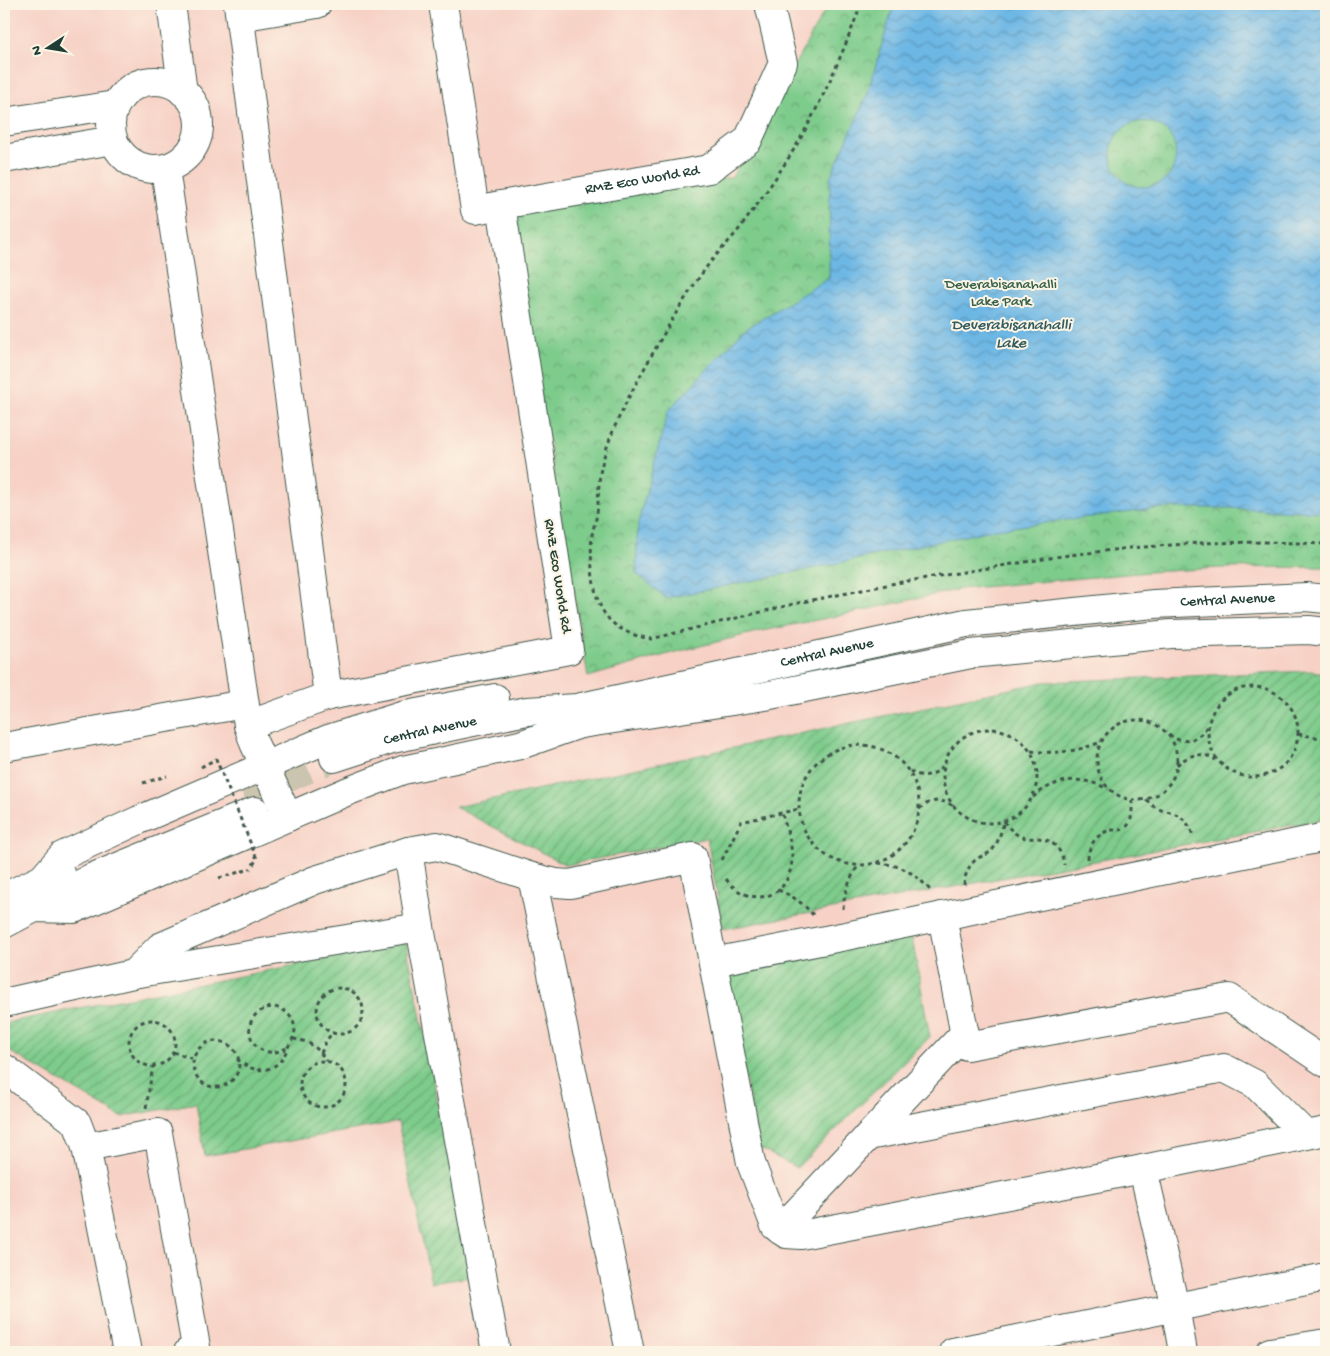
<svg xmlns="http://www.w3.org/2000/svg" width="1330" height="1356" font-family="'Gochi Hand',sans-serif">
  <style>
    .built { fill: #f7d1c6 }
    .park { fill: url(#park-crowns); stroke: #4e8460 }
    .garden { fill: url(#garden-furrows); stroke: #4e8460 }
    .water { fill: url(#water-waves); stroke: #467a8c; fill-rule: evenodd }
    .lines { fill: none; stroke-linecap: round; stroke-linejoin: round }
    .minor-tunnel { stroke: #cbc4ae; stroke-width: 28; stroke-dasharray: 28 14; stroke-linecap: butt }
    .minor-casing { stroke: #3f564b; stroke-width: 30 }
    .path { stroke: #3f564b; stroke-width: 3; stroke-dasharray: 4 4; stroke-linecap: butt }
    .minor { stroke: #fff; stroke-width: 28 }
    .path-bridge { stroke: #3f564b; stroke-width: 3; stroke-dasharray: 4 4; stroke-linecap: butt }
    .labels { text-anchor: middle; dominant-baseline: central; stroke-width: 4; stroke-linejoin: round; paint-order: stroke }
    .street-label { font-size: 15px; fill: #1f3d34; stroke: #fcf5e5 }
    .park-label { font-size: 15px; fill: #37614a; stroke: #fcf5e5 }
    .water-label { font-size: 16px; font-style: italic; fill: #325c60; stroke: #fcf5e5 }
  </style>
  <defs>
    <pattern id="park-crowns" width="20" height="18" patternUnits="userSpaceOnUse" patternTransform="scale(1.25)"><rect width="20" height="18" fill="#7ecc8c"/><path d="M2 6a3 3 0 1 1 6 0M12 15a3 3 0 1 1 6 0" fill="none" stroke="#67a773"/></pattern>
    <pattern id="garden-furrows" width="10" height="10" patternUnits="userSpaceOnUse" patternTransform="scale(1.25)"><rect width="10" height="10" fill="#7ecc8c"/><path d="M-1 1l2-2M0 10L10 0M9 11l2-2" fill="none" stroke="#67a773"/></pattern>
    <pattern id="water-waves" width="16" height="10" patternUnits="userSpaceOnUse" patternTransform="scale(1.25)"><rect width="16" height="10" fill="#6db7e5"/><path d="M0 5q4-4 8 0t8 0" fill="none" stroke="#5996ba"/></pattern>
  </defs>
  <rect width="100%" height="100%" fill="#fcf5e5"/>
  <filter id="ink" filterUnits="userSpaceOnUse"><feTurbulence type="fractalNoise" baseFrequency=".02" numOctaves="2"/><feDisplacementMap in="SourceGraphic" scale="10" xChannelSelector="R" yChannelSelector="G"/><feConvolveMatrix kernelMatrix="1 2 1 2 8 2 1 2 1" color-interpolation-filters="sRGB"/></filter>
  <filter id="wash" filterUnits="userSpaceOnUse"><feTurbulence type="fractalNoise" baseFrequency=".0096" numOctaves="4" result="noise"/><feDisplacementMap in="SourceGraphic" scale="20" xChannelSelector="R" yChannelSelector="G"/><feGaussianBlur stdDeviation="1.12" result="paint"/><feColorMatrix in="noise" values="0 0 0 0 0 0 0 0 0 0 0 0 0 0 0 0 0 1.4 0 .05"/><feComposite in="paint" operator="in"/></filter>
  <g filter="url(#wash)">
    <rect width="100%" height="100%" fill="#f6e6cd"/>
    <path class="built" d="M4,4H826L825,10L732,177L511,215L588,677L672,653L757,632L847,614L960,589L1149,572L1220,568L1326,567V1352H4Z"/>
    <path class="park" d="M826,4H1326V567L1220,568L1149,572L960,589L847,614L757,632L672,653L588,677L511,215L732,177L825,10Z"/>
    <g class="garden">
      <path d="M1310,671L1326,673V819L723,929L707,838L566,865L455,807L1043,682Z"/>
      <path d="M911,932L930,1037L797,1168L759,1148L724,969Z"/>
      <path d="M406,943L473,1277L431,1283L398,1122L205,1156L196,1103L121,1117L4,1048V1038L9,1022Z"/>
    </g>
    <path class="water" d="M894,4H1326V512L1230,508H1163L996,529L820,567L666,598L636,573L638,523L668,411L745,329L829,278L830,178L867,95ZM1144,121C1148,122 1152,122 1155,124C1173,130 1180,151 1173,168C1170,178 1161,184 1151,186C1110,195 1095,136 1133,123C1136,122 1141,122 1144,121Z"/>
  </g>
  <g filter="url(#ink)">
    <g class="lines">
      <path class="minor-tunnel" d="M244,797L334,758"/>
      <g class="minor-casing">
        <g id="minor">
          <path d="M171,4L183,92"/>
          <path d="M238,4L328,696"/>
          <path d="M443,4L475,210L501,205"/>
          <path d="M240,17L317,4"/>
          <circle cx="155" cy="125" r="44"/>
          <path d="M4,122L115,105"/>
          <path d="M4,159L113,140"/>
          <path d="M165,169L248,725L254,743L288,817"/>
          <path id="s1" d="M248,725L328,696L569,650L501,205L709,169L748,140L783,63L769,4"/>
          <path d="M575,725L765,696L971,654L1171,634L1309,630L1326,632"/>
          <path d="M4,747L244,704"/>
          <path id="s2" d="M334,758L392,739L463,724L527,711L577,708L966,623L1154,604L1306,597L1326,599"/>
          <path d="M408,851L420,927L496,1352"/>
          <path d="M532,877L556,883L570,884L693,857L751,1163L775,1226L786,1234L801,1235L1143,1169L1326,1131"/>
          <path d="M42,879L62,856L139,820L328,739L401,716L495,698"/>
          <path d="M4,897L42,879L60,873"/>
          <path d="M33,908L74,909L346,792L403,770L520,745L577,725"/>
          <path d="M942,916L967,1046L1229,998L1326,1063"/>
          <path d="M4,924L91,878L255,811"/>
          <path d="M713,962L846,936L1326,837"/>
          <path d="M133,974L160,947L315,880L408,851L437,846L532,877L630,1352"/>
          <path d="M4,1003L133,974L420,927"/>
          <path d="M4,1068L77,1123L86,1147L127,1352"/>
          <path d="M868,1136L1224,1068L1255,1084L1306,1135"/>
          <path d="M86,1147L158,1133L196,1347L188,1352"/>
          <path d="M1143,1169L1175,1307L1183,1352"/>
          <path d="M780,1230L965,1033"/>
          <path d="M953,1352L1326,1277"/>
          <path d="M1270,1352L1326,1343"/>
        </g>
      </g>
      <g class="path">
        <path d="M861,4C844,51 824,97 799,141C781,171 761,200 740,228C728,243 714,256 703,272C683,300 665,331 648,362C629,396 610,430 601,468C598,483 599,498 597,513C596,521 593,528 592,535C591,546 591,558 592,569C596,611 608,631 651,639L798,603L896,583L1062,556L1130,548L1199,543L1268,542L1326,544"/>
        <circle cx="1253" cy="732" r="45"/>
        <circle cx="1137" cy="760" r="40"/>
        <circle cx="990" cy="776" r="47"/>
        <path d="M1298,734L1326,739"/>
        <path d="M1169,735C1182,745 1199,741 1207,726"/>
        <circle cx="859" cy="805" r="60"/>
        <path d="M1031,751C1059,754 1075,752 1101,742"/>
        <path d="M1177,765C1189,754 1202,751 1216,760"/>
        <path d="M910,771C921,779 936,776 943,765"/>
        <path d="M143,783L167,776"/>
        <path d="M1033,797C1057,778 1080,775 1108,789"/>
        <path d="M1146,800C1150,803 1154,807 1159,809C1162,811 1167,811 1170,812C1182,815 1191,825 1193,837"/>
        <path d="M919,809C930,800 941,798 953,806"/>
        <path d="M1004,821C1009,828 1014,834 1022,837C1028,839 1033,838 1038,838C1053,839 1063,851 1064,865"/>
        <path d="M1088,859C1088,846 1097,833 1111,830C1116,830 1122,831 1126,827C1133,822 1132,809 1132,800"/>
        <path d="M722,860L741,822L799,809"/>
        <path d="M878,863C902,865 915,873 931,891"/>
        <path d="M219,878L250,869"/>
        <path d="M726,879C746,906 784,903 791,867C795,850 786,829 782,813"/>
        <path d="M964,885C965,874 969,863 980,857C985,855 989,854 993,849C999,842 1001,830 1004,822"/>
        <path d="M778,890C793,896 803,903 813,915"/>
        <path d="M843,909C844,893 849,880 858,866"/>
        <circle cx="340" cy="1011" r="23"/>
        <circle cx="152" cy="1043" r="23"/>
        <path d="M293,1039C309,1041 318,1047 326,1061"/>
        <circle cx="216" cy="1064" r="23"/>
        <path d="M173,1052L193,1059"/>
        <path d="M321,1053L326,1041L333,1032"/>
        <path d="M237,1059C250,1071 268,1075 281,1060C285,1056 286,1051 288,1047C291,1041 295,1037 295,1029C294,1021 290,1014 283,1010C277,1007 271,1006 265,1009C234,1020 254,1068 288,1047"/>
        <circle cx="323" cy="1084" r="23"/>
        <path d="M146,1108L153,1066"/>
      </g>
      <use href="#minor" class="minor"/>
      <path class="path-bridge" d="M201,767L216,759L257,859L250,869"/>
    </g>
  </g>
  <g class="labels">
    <g class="street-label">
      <text stroke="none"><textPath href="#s1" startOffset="924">RMZ Eco World Rd</textPath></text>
      <text transform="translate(557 576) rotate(81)">RMZ Eco World Rd</text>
      <text stroke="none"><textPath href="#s2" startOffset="910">Central Avenue</textPath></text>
      <text stroke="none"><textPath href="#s2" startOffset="505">Central Avenue</textPath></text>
      <text stroke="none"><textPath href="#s2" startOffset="100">Central Avenue</textPath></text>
    </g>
    <g class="park-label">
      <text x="1001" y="285">Deverabisanahalli<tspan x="1001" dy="17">Lake Park</tspan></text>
    </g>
    <g class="water-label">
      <text x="1011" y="326">Deverabisanahalli<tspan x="1011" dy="18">Lake</tspan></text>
    </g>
  </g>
  <rect width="1330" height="1356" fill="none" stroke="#fcf5e5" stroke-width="20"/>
  <g transform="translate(48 48) rotate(258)" stroke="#fcf5e5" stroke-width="4" paint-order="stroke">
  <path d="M0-4L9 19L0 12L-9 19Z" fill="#1f3d34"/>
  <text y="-8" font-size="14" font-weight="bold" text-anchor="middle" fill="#1f3d34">N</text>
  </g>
</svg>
